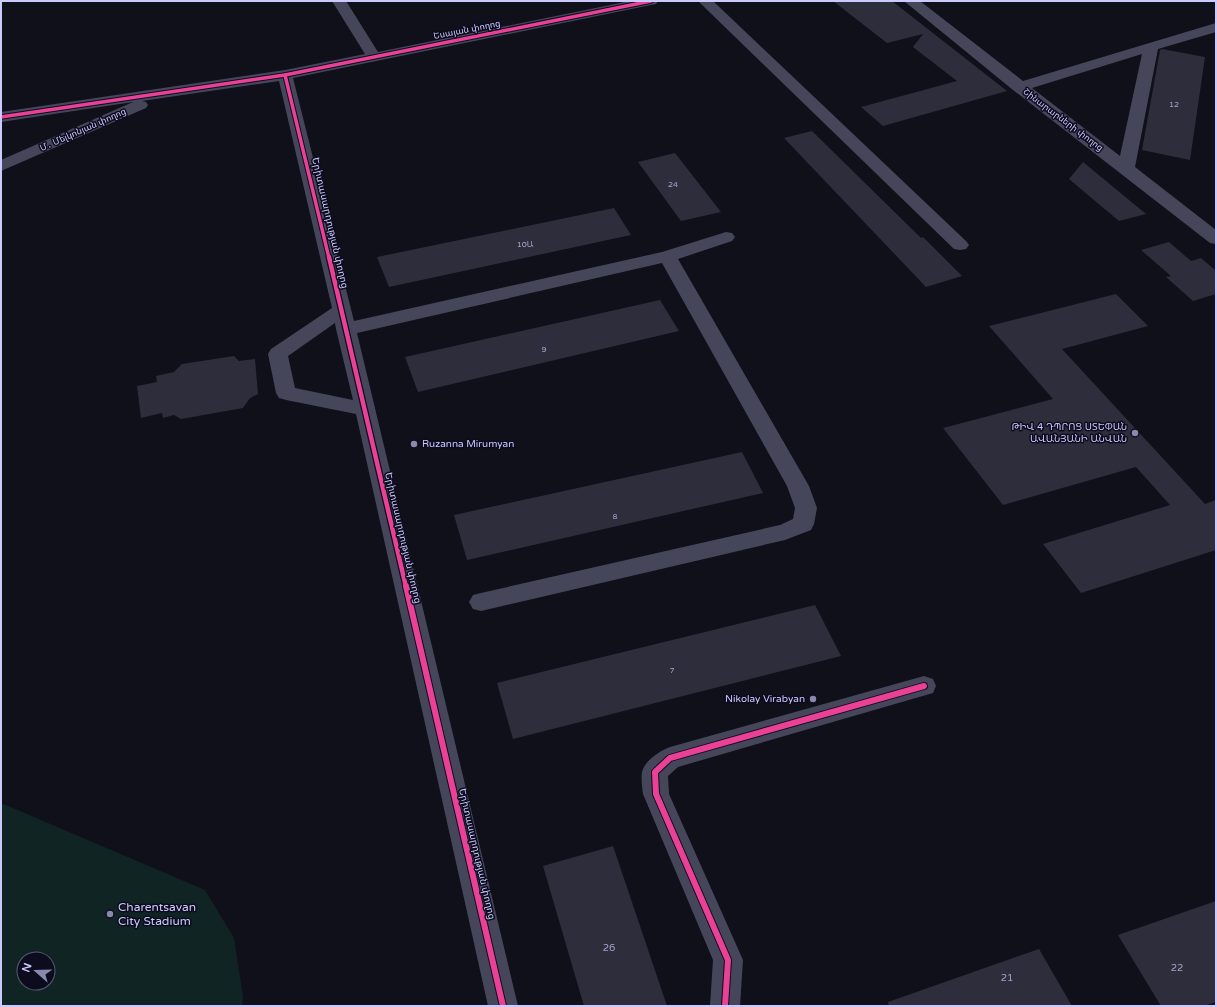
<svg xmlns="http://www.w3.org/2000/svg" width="1217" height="1007" font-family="'Varela Round','Noto Sans Armenian',sans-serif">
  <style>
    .green { fill: #102423; fill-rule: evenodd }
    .building { fill: #2d2d3c }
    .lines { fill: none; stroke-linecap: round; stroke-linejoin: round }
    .minor { fill: #45465a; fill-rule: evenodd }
    .cycleway-far2-casing { stroke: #0d0c1e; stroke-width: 5.5 }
    .cycleway-far1-casing { stroke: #0d0c1e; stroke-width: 7 }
    .cycleway-casing { stroke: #0d0c1e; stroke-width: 8 }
    .cycleway-far2 { stroke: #ea4096; stroke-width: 3.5 }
    .cycleway-far1 { stroke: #ea4096; stroke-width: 4.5 }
    .cycleway { stroke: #ea4096; stroke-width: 6 }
    .poi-dot { fill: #8989ae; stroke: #0d0c1e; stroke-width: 1.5 }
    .labels { text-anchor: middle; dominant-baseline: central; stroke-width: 3; stroke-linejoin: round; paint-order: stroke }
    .number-label { font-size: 8px; fill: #a3a3ce }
    .far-street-label { font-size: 9px; fill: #cacafe; stroke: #0d0c1e }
    .street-label { font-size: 10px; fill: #cacafe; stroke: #0d0c1e }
    .poi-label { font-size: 10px; fill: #cacafe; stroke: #0d0c1e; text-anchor: end }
    .near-number-label { font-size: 10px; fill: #a3a3ce }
    .near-poi-label { font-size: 12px; fill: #cacafe; stroke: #0d0c1e; text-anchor: start }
  </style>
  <rect width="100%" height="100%" fill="#10101a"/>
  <path class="green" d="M1,803L205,890L234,938L243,997L242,1006H1ZM24,959H48V983H24Z"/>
  <g class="building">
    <path d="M833,1H892L1007,91L883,126L861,107L957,81L913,47L923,34L887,43Z"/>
    <path d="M1162,49L1205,57L1190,160L1142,150L1160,50Z"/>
    <path d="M812,131L921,238L923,237L962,276L926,287L784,138Z"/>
    <path d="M675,153L721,212L681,221L638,162Z"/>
    <path d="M1083,162L1146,214L1119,221L1069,179Z"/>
    <path d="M614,208L631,235L389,287L377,257Z"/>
    <path d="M1169,242L1191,261L1201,258L1216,271V294L1193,301L1166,277L1171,276L1141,250Z"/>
    <path d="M1116,294L1148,326L1062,349L1205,504L1216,500V550L1081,593L1043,544L1170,505L1136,467L1003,505L943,428L1053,399L989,326Z"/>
    <path d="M660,300L679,331L418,392L405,357Z"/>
    <path d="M234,356L239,361L255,359L258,394L250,398L243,408L181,419L174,415L163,418L162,413L141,418L137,386L157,382L156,376L174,372L182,364Z"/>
    <path d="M742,452L763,493L467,560L454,515Z"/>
    <path d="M815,605L841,656L513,739L497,683Z"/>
    <path d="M613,846L667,1006H584L543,866Z"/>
    <path d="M1216,901V1002L1204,1006H1161L1118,935Z"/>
    <path d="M1039,949L1072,1006H889L888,1002Z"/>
  </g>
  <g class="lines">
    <g class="minor">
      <path d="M332,1H346L378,52L630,1H658L656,4L651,5L293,78L354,321L662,252L726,232L732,233L735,237L732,241L678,259L809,486L817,508L814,524L811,530L785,540L481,611L473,609L469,602L473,595L481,593L780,525L793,519L795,508L787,486L662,263L357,333L518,1006H488L356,414L286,400L279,398L276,393L268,354L271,349L332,308L279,81L142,101L146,102L148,105L146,108L1,171V160L133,102L1,122V112L285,70L365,54ZM335,323L336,329L353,400L295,388L288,356Z"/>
      <path d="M698,1H713L966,241L969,245L966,249L960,250L954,249Z"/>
      <path d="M904,1H920L1023,81L1216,23V32L1158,49L1135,167L1216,230V244L1210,243L1013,90ZM1142,54L1120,156L1032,88Z"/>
      <path d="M924,676L933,679L936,686L933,693L678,767L668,776L669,794L743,960L740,1006H710L713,960L643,794C642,787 641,778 642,772C645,760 660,751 670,747Z"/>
    </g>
    <g class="cycleway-far2-casing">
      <g id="cycleway-far2">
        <path d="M285,75L329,258"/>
        <path d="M1,117L285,75L651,1"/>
      </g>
    </g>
    <g class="cycleway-far1-casing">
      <path id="cycleway-far1" d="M329,257L406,587"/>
    </g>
    <g class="cycleway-casing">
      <g id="cycleway">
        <path d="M406,586L503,1006"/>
        <path d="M725,1006L728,960L656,794L655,772L670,758L924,686"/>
      </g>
    </g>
    <use href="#cycleway-far2" class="cycleway-far2"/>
    <use href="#cycleway-far1" class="cycleway-far1"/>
    <use href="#cycleway" class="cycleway"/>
  </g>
  <g class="poi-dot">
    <circle cx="1135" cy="433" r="4"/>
    <circle cx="414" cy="444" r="4"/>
    <circle cx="813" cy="699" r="4"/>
    <circle cx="110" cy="914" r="4"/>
  </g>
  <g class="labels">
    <g class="number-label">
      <text x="1174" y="104">12</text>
      <text x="673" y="184">24</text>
      <text x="525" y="244">10Ա</text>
      <text x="544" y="349">9</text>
      <text x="615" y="516">8</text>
      <text x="672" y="670">7</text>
    </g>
    <g class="far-street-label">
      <text transform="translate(467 30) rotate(-11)">Եսայան փողոց</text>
      <text transform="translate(1063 120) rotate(37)">Շինարարների փողոց</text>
      <text transform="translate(83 130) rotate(-24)">Մ․ Մելկոնյան փողոց</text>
    </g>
    <g class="street-label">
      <text transform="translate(330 223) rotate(77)">Երիտասարդության փողոց</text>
      <text transform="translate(403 538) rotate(77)">Երիտասարդության փողոց</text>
      <text transform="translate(477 854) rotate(77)">Երիտասարդության փողոց</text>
    </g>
    <g class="poi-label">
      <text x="1127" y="427">ԹԻՎ 4 ԴՊՐՈՑ ՍՏԵՓԱՆ<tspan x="1127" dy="12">ԱՎԱՆՅԱՆԻ ԱՆՎԱՆ</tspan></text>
      <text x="422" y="444" text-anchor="start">Ruzanna Mirumyan</text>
      <text x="805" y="699">Nikolay Virabyan</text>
    </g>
    <g class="near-number-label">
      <text x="609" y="948">26</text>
      <text x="1177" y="968">22</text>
      <text x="1007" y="978">21</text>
    </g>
    <g class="near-poi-label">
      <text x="118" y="907">Charentsavan<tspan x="118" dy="14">City Stadium</tspan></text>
    </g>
  </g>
  <rect width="1217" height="1007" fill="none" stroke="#cacafe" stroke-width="4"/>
  <g transform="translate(36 971) rotate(290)"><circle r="19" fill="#0d0c1e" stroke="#595878"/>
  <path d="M0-3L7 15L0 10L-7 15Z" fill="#8989ae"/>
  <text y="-6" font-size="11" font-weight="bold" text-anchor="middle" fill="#cacafe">N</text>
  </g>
</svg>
